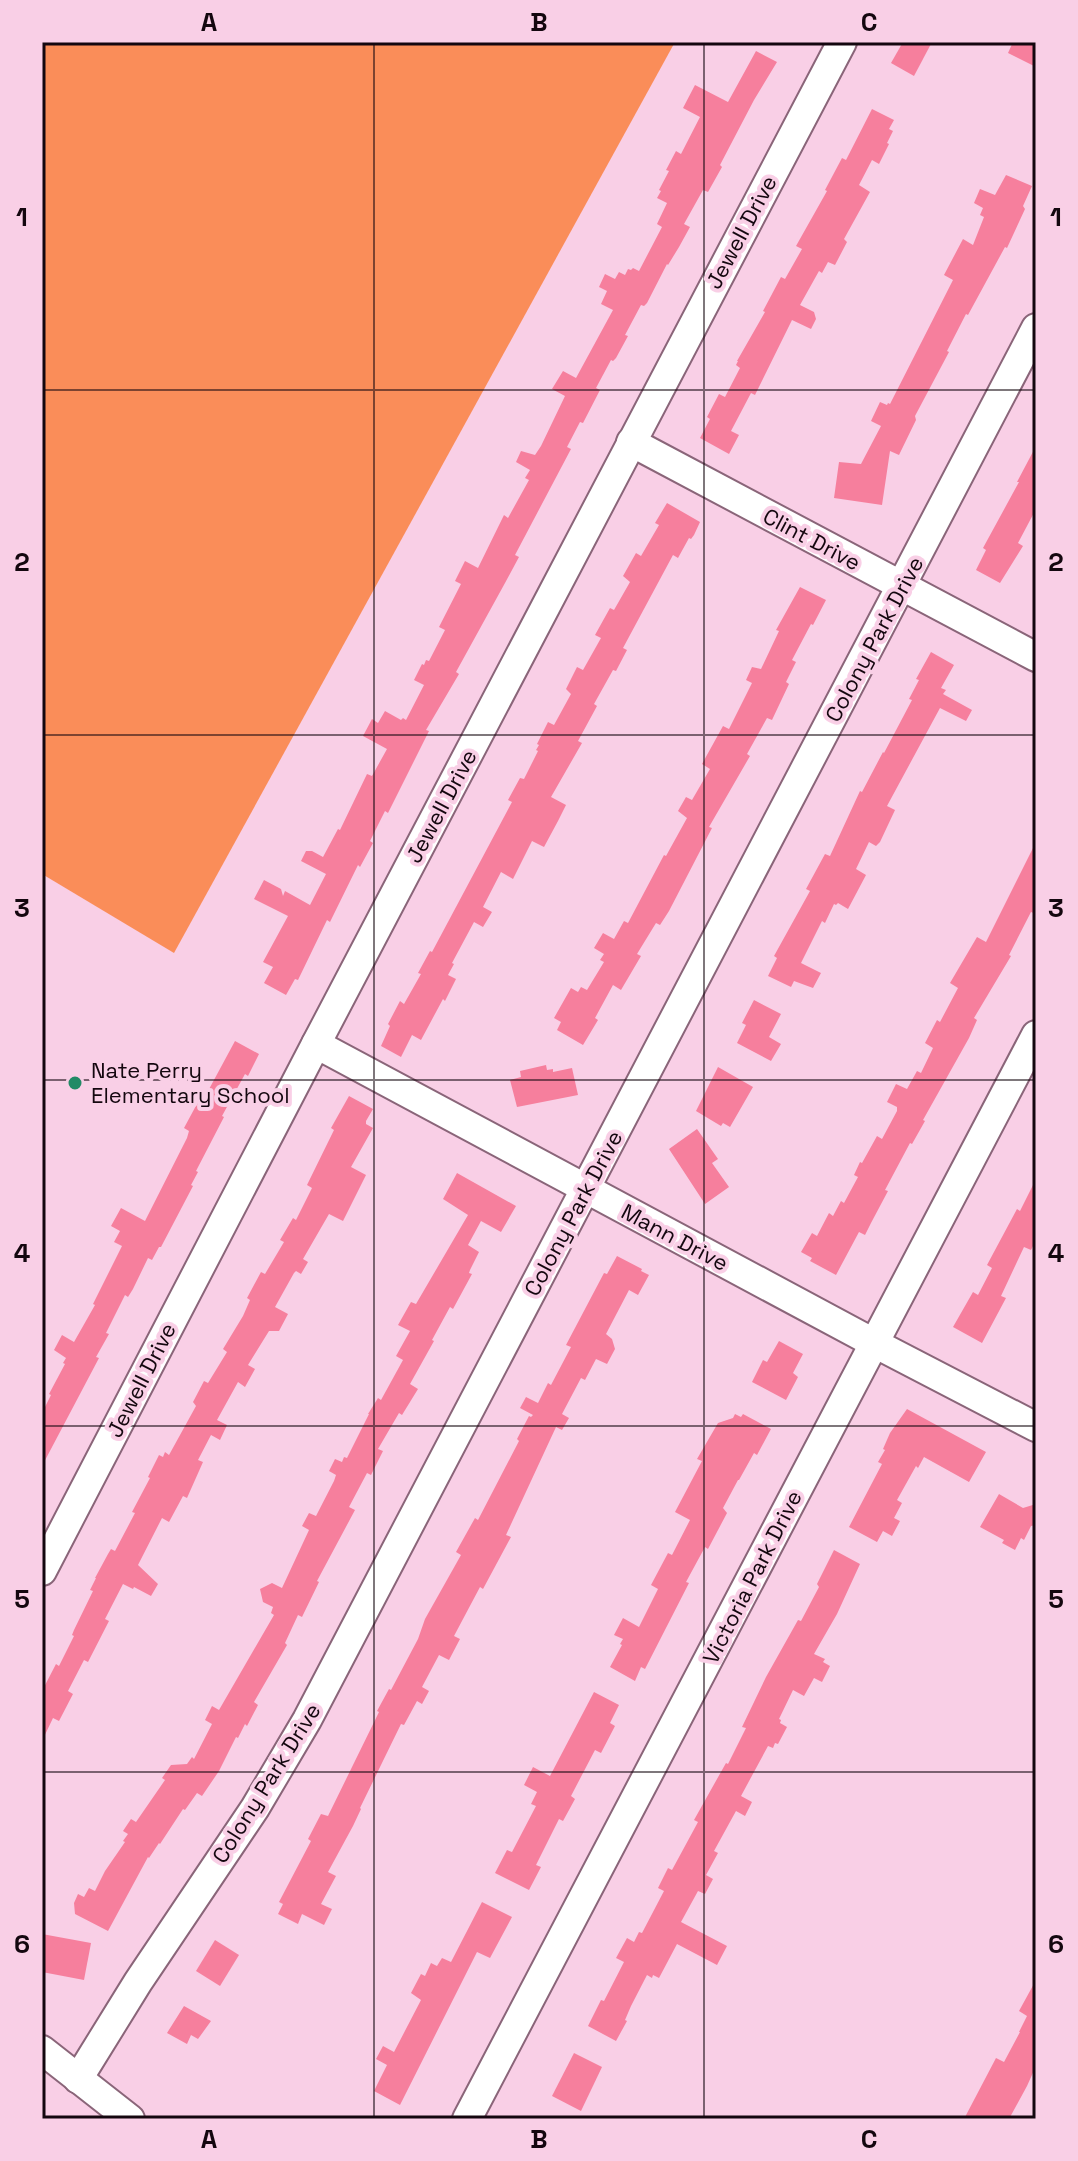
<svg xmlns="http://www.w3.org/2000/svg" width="1078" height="2161" font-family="'Space Grotesk',sans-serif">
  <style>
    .forest { fill: #fa8d59 }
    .building { fill: #f67f9d }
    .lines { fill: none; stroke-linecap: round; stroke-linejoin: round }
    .minor-casing { stroke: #8a6579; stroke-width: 32 }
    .minor { stroke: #fff; stroke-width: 28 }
    .grid { fill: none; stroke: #14070f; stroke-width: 2; stroke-opacity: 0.55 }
    .poi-dot { fill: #228a66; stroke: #f9cfe6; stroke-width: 3 }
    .labels { text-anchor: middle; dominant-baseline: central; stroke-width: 8; stroke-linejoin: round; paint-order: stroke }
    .street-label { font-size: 22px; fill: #14070f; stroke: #f9cfe6 }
    .poi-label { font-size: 22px; fill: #14070f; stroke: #f9cfe6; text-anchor: start }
    .neatline { fill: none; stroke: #14070f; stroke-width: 3 }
    .grid-label { font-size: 26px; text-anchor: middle; font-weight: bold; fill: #14070f }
  </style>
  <rect width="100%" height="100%" fill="#f9cfe6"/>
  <path class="forest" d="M42,42H675L174,953L42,874Z"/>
  <g class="building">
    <path d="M903,42H932L914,76L891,63Z"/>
    <path d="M1013,42H1036V67L1008,53Z"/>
    <path d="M756,51L777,62L754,100L720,165L722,167L708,192L703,190L684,224L690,227L679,247L668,265L667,264L647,303L644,306L641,305L625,335L628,336L616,358L613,361L611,360L596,388L600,390L583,423L580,422L567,447L571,449L515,555L519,557L505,583L456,672L459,674L426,730L429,731L388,813L385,811L370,841L373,843L360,867L358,865L330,922L327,920L298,980L295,979L286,995L264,983L273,967L263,962L288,916L254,899L264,880L281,889L283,896L285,891L310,905L326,874L301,861L306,851H312L323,857L338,829L340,830L367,774L372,776L387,749L363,736L372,719L378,723L385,711L401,720L403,718L406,720L424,685L414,680L422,664L424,665L426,660L429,661L445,630L439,627L461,584L455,581L465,561L478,568L504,515L508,518L529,480L525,478L530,470L516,462L521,451L535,455L541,446L565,396L552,389L563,371L576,378L613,310L601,304L607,291L599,287L605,274L615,279L619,272L625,275L628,269L631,270L633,268L639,271L662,227L657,224L667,203L657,198L661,191L659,190L669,171L666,170L676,151L681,154L700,117L683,108L695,85L728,102Z"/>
    <path d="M872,109L894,120L889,129L893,131L887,143L889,144L879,164L872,160L859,185L870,192L844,239L847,242L835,265L828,262L822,273L819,271L800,305L814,312L816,319L811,329L792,320L755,395L751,393L731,431L739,435L729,454L700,438L710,419L707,417L719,394L725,397L740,368L736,365L738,361H737L765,312L763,311L781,277L785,279L802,249L796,246L827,191L825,190L842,158L846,160Z"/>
    <path d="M1006,175L1032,186L1023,206L1025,209L1007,248L1005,247L968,315L966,314L947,351L949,352L915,416L916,420L899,455L890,451L882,505L834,498L839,462L861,464L881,426L871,421L880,402L887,405L888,403L890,404L953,280L944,275L963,239L973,245L984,217L980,215L983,208L974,203L980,189L995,195Z"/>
    <path d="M1036,446V509L1018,543L1023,546L1000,583L976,570L986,550L983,548L1019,482H1017Z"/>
    <path d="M667,503L700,522L694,535L691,539L689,538L678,558L673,555L623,648L627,650L616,671L613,670L594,704L597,706L578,741L582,743L551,797L566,805L558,821L544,847L532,841L513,879L501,872L483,907L492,912L483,927L474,922L452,963L454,964L448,975L456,979L445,1001L443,999L421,1040L412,1035L401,1057L381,1046L390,1026L388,1024L400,1001L404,1004L421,974L418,973L430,951L432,952L512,802L508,800L520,778L524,779L538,751L536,750L539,745L537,744L548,722L554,725L571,694L566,689L577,667L583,670L601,638L595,635L610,608L614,610L630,582L623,576L636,553L641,556L659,525L655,523Z"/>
    <path d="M800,587L826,600L813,625L811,624L792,660L796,662L786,682L789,684L772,720L767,718L747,754L750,756L709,827L712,828L669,911L660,925L656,923L637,954L641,956L621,990L613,985L595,1018L598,1020L583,1045L557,1030L561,1022L554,1018L571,988L578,992L581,987L587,990L604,962L600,960L604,954L594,948L603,933L614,939L624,921L628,923L664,855L666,856L687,818L678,811L686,797L692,800L710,769L702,764L723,726L729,729L752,683L746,680L752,667L761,669L779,631L776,630Z"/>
    <path d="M931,652L954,665L941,688L946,690L943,694L972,710L966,721L940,708L887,806L895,810L880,842L876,846L869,842L856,869L866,875L848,909L838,903L836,905L834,904L825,923L822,921L801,963L821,973L813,988L794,981L791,987L768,976L777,958L774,956L810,891L806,889L825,854L830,856L860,791L862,792L883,752L884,753L912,700L909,699L919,680L916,679Z"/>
    <path d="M1036,842V914L1031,912L1009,955L1011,956L974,1018L977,1020L969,1038L923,1120L925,1121L912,1144L910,1143L885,1190L888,1191L871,1223L865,1235L859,1232L836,1275L810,1261L812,1258L801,1252L812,1233L817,1236L829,1213L833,1216L841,1201L844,1203L858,1177L854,1175L860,1162L862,1163L877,1136L882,1139L897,1111V1107L887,1102L896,1084L907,1089L917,1071L921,1073L933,1048L925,1043L937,1020L940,1022L958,988L950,983L977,937L986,942Z"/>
    <path d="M754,1000L781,1014L769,1037L781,1044L771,1061L737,1043L746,1025L742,1023Z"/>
    <path d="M235,1041L259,1054L248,1076L245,1074L222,1116L224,1117L196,1171L198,1172L191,1185L193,1186L161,1247H159L152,1260L148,1258L133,1289L128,1297L125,1295L106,1333L109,1334L96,1357L99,1358L42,1466V1413L51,1395L49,1394L65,1364L63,1363L66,1358L54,1350L62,1335L74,1342L95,1305L93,1304L122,1246L114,1242L120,1231L111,1226L121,1208L145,1221L187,1138L189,1131L184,1128L198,1102L201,1104Z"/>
    <path d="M546,1065L547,1070L553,1069V1072L572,1068L578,1095L517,1107L510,1080L521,1077L520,1071Z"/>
    <path d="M718,1067L753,1087L730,1127L723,1123L721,1126L696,1111Z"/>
    <path d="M349,1096L373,1109L366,1121V1124L373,1128L351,1167L366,1175L343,1221L329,1214L303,1259L308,1262L301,1274L296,1271L294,1273L275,1307L288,1314L279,1331H269L248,1365L255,1369L245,1387L238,1382L217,1420L227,1425L220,1440L211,1435L198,1460L203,1462L187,1498L183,1496L169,1522L162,1518L138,1565L158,1584L151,1596L134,1587L133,1589L123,1584L105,1619L109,1621L88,1662L84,1660L68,1691L73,1694L59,1721L53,1718L42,1741V1691L56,1664L59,1666L74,1636L72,1635L74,1630L93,1591L90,1590L96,1578H95L108,1554L111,1549L115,1551L135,1513L132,1512L150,1478L148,1477L159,1455L163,1457L165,1452L169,1455L196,1406L193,1402L204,1381L208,1383L227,1352L223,1349L243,1316L250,1300L247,1298L261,1272L265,1274L284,1242L280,1240L293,1218L296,1220L312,1188L307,1185L334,1130L331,1128Z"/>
    <path d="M697,1129L718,1159L712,1163L729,1187L705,1204L669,1149Z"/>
    <path d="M457,1173L516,1206L501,1232L481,1221L468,1245L479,1252L470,1270L469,1273L472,1274L453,1309L450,1307L432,1340L434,1341L410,1384L418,1389L402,1415L399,1413L378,1449L383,1451L371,1475L367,1473L349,1507L355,1510L317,1581L319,1582L302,1617L298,1615L285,1643L287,1645L254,1702L258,1705L247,1726L245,1724L238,1738L236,1737L219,1771L202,1796L197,1793L185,1810L183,1809L160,1844L159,1843L149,1858L148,1857L108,1931L75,1914L74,1903L78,1894L84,1897L89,1888L95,1891L105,1871L125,1842L123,1841L128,1834L123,1831L131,1819L136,1822L165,1780L162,1778L171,1765L187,1764L192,1757L194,1759L212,1724L205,1720L212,1706L219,1710L274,1615L271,1613L273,1607L263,1602L260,1589L272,1583L282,1588L309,1530L302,1526L309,1513L316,1516L334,1481L336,1475L329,1471L335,1459L342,1462L344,1457L347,1458L369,1414H368L378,1398L381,1400L403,1360L396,1356L410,1331L398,1325L411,1302L416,1304L468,1215L443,1199Z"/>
    <path d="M1036,1179V1240L1031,1250L1024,1247L1001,1296L1006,1298L982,1343L953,1327L973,1292L978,1295L992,1268L987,1265L1017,1209L1020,1211Z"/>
    <path d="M617,1256L642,1269L641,1271L649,1275L638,1295L629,1290L606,1334L612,1339L615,1349L607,1364L596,1359L585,1380L581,1378L562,1414L569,1418L562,1430L556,1427L506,1535L511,1537L483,1589L480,1587L454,1636L460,1639L449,1660L439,1655L422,1687L429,1691L422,1704L417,1701L404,1725L401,1724L360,1808L361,1809L353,1826L328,1872L336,1876L321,1904L332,1909L324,1925L302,1914L298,1924L278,1914L283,1904L279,1902L311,1841L308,1839L321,1814L328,1816L379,1712L377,1711L389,1689L391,1690L418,1639L425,1619L461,1555L456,1552L475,1518L478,1520L519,1441L517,1439L529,1416L531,1417L533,1415L520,1408L526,1397L538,1403L548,1383L551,1385L571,1347L566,1345L604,1273L607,1274Z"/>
    <path d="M779,1341L803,1354L793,1373L798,1377L786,1400L752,1382L763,1360L767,1362Z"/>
    <path d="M907,1409L986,1452L969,1482L924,1457L918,1468L916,1466L897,1500L902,1503L894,1518L900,1521L892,1536L883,1531L877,1542L849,1527L882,1464L878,1462L885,1450L883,1449L890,1433Z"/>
    <path d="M735,1414L741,1417L743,1414L771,1429L757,1455L754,1453L739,1480H738L723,1508L727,1513L708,1549L705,1547L686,1582L689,1583L645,1669L641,1667L635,1681L610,1667L622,1645L620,1644L623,1639L614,1635L623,1618L639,1627L658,1589L651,1585L668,1553L672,1555L690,1520L675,1512L702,1461L697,1459L718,1423L733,1418Z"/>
    <path d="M999,1494L1023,1508L1036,1504V1525L1031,1526L1024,1540L1021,1538L1015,1550L1002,1543L1004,1540L980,1527Z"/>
    <path d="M834,1550L860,1564L837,1614L814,1654L825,1659L823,1662L830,1666L822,1682L814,1678L804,1696L793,1690L779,1719L781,1720L780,1723L787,1727L778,1744L775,1743L773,1748L768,1746L741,1796L752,1802L745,1816L736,1811L714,1851L718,1853L706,1875L713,1879L705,1894L698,1891L681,1922L727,1946L717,1965L677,1944L659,1978L653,1975L652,1978L647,1975L631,2006L625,2020L627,2021L616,2041L588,2026L601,2000L604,2001L624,1962L616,1958L627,1938L634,1942L639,1932L642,1933L664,1891L658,1888L668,1868L672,1870L698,1822L694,1820L726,1763L728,1764L746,1728L742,1727L766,1677L798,1620L801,1621L819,1587L817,1584Z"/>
    <path d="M594,1692L619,1705L610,1723L615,1726L601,1753L595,1750L571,1796L575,1799L563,1821L559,1819L536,1865L541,1867L529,1890L495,1873L507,1850L512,1852L536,1806L531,1804L537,1792L524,1785L533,1767L550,1776Z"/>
    <path d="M482,1902L512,1917L490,1958L477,1952L400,2105L374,2091L387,2065L376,2059L383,2046L394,2052L421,2000L411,1993L421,1974L425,1976L431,1963L437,1966L442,1958L451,1962Z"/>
    <path d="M42,1934L91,1943L84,1980L42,1972Z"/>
    <path d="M215,1940L239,1955L220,1986L196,1971Z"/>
    <path d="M1036,1980V2066L1027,2086L1009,2119H964L996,2058L1004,2062L1020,2032H1019L1027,2016L1019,2011Z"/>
    <path d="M184,2006L211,2021L198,2039L191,2035L187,2044L167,2033Z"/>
    <path d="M574,2053L602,2067L581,2111L552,2096Z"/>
  </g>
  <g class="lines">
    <g class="minor-casing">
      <g id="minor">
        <path d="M631,442L1036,657"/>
        <path d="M316,1044L874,1343L1036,1427"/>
        <path d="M42,1571L316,1044L842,42"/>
        <path d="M42,2050L130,2119"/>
        <path d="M78,2079L138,1982L255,1808L307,1720L1036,328"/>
        <path d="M467,2119L1036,1035"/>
      </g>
    </g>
    <use href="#minor" class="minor"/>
  </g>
  <path class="grid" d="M374,42V2119M704,42V2119M42,390H1036M42,735H1036M42,1080H1036M42,1426H1036M42,1772H1036"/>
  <circle class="poi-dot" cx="75" cy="1083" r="8"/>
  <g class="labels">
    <g class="street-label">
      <text transform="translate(741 232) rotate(-62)">Jewell Drive</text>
      <text transform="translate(812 539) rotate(28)">Clint Drive</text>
      <text transform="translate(874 639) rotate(-62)">Colony Park Drive</text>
      <text transform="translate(441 806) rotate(-62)">Jewell Drive</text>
      <text transform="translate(573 1213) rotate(-62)">Colony Park Drive</text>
      <text transform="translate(675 1237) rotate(28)">Mann Drive</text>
      <text transform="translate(141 1380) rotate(-63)">Jewell Drive</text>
      <text transform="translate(752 1577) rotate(-63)">Victoria Park Drive</text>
      <text transform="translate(266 1783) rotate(-58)">Colony Park Drive</text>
    </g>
    <g class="poi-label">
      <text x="91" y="1070">Nate Perry<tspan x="91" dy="25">Elementary School</tspan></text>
    </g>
  </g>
  <rect width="1078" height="2161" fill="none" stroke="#f9cfe6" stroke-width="88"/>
  <rect x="44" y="44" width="990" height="2073" class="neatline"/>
  <g class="grid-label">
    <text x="209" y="31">A</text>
    <text x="539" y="31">B</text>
    <text x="869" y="31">C</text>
    <text x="22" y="226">1</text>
    <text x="1056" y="226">1</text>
    <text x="22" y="571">2</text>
    <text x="1056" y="571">2</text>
    <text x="22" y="917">3</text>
    <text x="1056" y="917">3</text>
    <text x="22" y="1262">4</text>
    <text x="1056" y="1262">4</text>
    <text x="22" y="1608">5</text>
    <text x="1056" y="1608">5</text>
    <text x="22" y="1953">6</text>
    <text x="1056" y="1953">6</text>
    <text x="209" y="2148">A</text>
    <text x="539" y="2148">B</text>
    <text x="869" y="2148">C</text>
  </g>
</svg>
